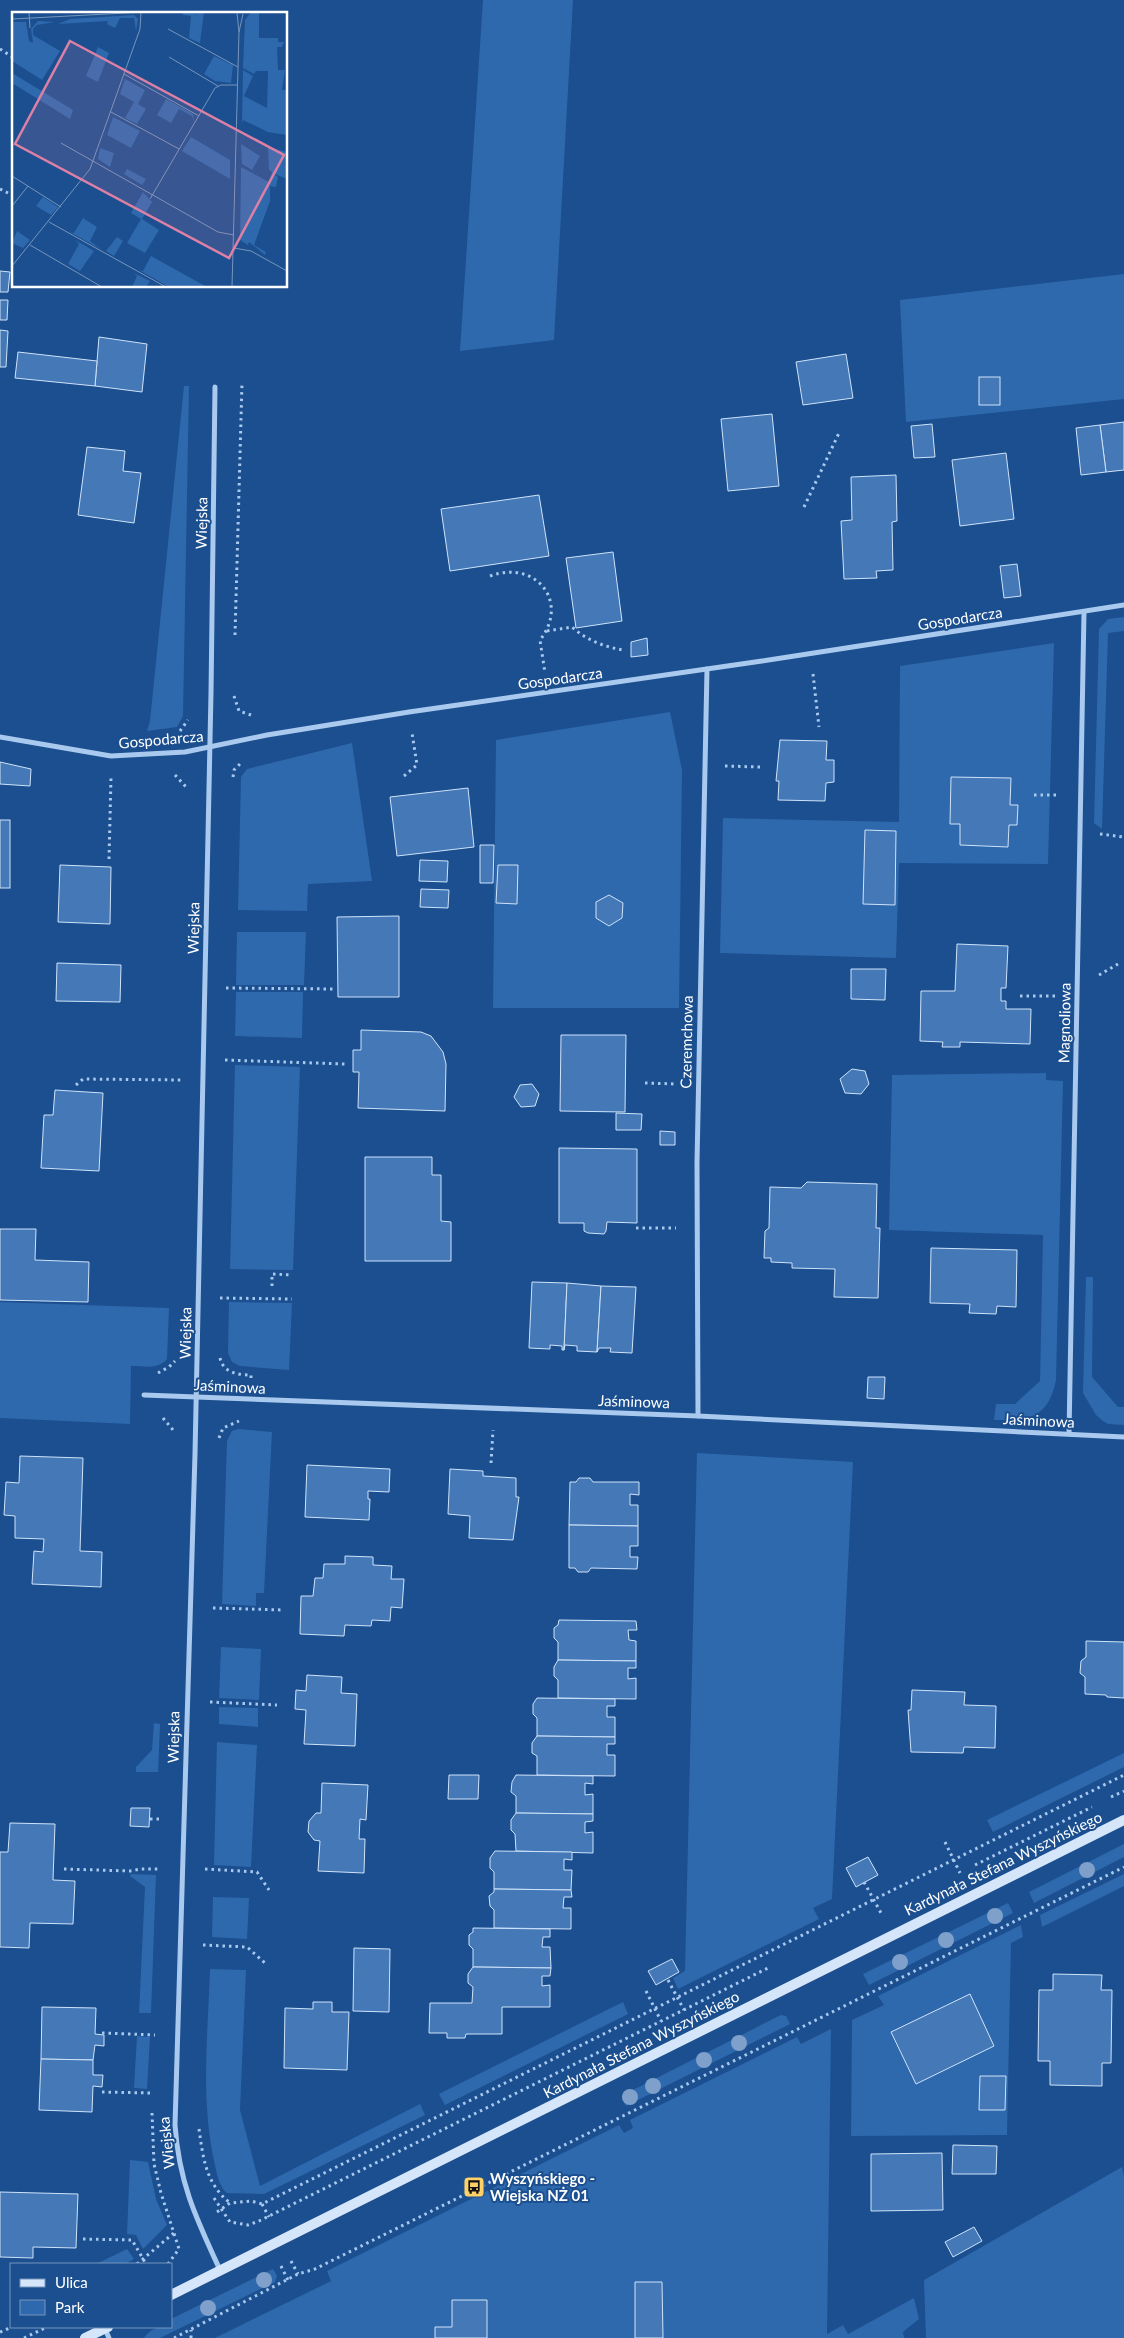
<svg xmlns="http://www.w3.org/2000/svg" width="1124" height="2338" font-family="Lato,sans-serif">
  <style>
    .green { fill: #2e69ad }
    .building { fill: #4478b7; stroke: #cfe3fa }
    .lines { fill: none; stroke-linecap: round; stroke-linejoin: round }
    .path { stroke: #a9c9ee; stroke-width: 3; stroke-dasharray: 2.5 4; stroke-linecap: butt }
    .street { stroke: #a9c9ee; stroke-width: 5 }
    .secondary { stroke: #d6e6fa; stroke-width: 10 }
    .tree { fill: #7ea0ca }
    .labels { text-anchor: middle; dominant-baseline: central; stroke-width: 4; stroke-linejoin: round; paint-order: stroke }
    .street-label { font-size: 15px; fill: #fff; stroke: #1b4f8f }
    .poi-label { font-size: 15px; font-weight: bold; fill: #fff; stroke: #1b4f8f; text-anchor: start }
    .inset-road { fill: none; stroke: #7695bc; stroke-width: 1 }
    .view { fill: #dd80a5; fill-opacity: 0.15; stroke: #dd80a5; stroke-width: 2.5 }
    .inset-edge { fill: none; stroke: #fff; stroke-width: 2.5 }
  </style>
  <rect width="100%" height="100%" fill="#1b4f8f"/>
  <g class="green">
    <path d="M483,0H573L554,340L460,351Z"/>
    <path d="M1124,274V399L906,422L900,300Z"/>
    <path d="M184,386H189L183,716L177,727L147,731L150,721Z"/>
    <path d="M1124,617V631L1108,633L1102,829L1094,823L1099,629L1108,619Z"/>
    <path d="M1054,643L1048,864L899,863L896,958L720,953L723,818L899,822L900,666Z"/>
    <path d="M670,712L682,770L679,1008H493L496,740Z"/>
    <path d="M352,743L372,881L308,884L307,911L238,910L241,777L247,769Z"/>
    <path d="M237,932H306L304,985H236Z"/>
    <path d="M236,992H303L302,1038L235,1036Z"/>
    <path d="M235,1065L300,1067L293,1270L230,1269Z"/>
    <path d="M1046,1073V1080L1063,1081L1056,1380C1048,1419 1029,1420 994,1420L996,1404H1015L1040,1381L1043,1235L889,1230L892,1075Z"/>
    <path d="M1086,1277H1093L1092,1377L1118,1407H1124V1425L1108,1424L1103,1421L1096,1415L1083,1393Z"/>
    <path d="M0,1302L169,1308L167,1359C157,1370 144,1366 131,1366L130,1424L0,1418Z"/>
    <path d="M229,1302L292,1303L289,1370L240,1366L232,1362L228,1353Z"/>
    <path d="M238,1429L272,1432L264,1593H256V1606L222,1604L227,1441L232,1431Z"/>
    <path d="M697,1453L853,1462L832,1899L813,1908L819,1919L678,1989L673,1978L685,1971Z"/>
    <path d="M221,1647L261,1649L259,1700L219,1698Z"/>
    <path d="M219,1707L258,1708V1727L219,1724Z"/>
    <path d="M154,1723L160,1724L158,1772H136V1767L152,1750Z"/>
    <path d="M217,1742L257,1745L251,1867L214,1865Z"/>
    <path d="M1124,1753V1767L993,1832L987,1820Z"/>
    <path d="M1124,1844V1857L1034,1903L1029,1892Z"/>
    <path d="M131,1874L156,1875L151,2013H139L145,1887L130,1876Z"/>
    <path d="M1124,1874V1886L1042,1927L1040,1915Z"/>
    <path d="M213,1897L249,1898L247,1939L212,1937Z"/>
    <path d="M1008,1903L1013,1913L869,1985L863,1974Z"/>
    <path d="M1021,1925L1023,1937L1011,1943L1007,2135L851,2136L852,2020L884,2005L878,1996Z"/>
    <path d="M210,1969L246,1970L240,2110L260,2186L420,2104L425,2115L264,2194L227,2193C219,2187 217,2174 215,2165C200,2101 208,2035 210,1969Z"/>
    <path d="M623,2002L628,2014L445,2105L439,2094Z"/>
    <path d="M781,2015L786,2016L790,2024L626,2106L622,2099L625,2094Z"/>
    <path d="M831,2029L827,2334L843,2325L848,2334L914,2298L919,2319L903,2332L904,2338H215L331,2281L327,2271L619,2125L624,2133L633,2128L630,2120L797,2037L801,2044Z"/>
    <path d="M137,2036L150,2037L147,2089L134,2088Z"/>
    <path d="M130,2160L148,2162L156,2199L167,2225L143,2249L136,2235L127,2234Z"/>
    <path d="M1122,2167L1124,2176V2338H926L924,2280Z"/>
    <path d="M127,2249L134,2259C123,2267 109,2264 96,2264Z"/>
    <path d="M273,2269L277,2276L275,2282L160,2338H144C152,2327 159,2327 171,2327V2319Z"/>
  </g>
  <g class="building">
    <path d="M0,271L10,272L8,292H0Z"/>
    <path d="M0,300H8L7,320H0Z"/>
    <path d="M0,330L8,331L6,367H0Z"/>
    <path d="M99,337L147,344L142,392L95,386Z"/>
    <path d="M18,352L97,361L95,386L15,378Z"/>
    <path d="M846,354L853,398L803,405L796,362Z"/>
    <rect x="979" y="377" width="21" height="28"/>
    <path d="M772,414L779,486L728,491L721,419Z"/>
    <path d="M1124,422V470L1106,472L1100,425Z"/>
    <path d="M932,424L935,457L914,458L911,426Z"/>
    <path d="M1100,425L1106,472L1081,475L1076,428Z"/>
    <path d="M87,447L125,451L123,471L141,473L134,523L78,515Z"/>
    <path d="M1006,453L1014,519L960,526L952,460Z"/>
    <path d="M896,475L897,521L892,522L893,570L876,571L877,578L844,579L841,521L852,520L851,477Z"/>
    <path d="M539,495L549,556L450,571L441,509Z"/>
    <path d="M613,552L622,621L576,628L566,558Z"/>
    <path d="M1017,564L1021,596L1004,598L1000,566Z"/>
    <path d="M647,638L648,655L631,657V642Z"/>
    <path d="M780,740L827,741L826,760H834V782L826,783L825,801L778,800L779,781H776Z"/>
    <path d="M0,762L31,769L30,786L0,784Z"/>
    <path d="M951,777L1011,778L1010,805H1018L1017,825H1009L1008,847L960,845V824H950Z"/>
    <path d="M468,788L474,847L397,856L390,797Z"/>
    <rect x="0" y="820" width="10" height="68"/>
    <path d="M865,830L896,831L895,905L863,904Z"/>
    <path d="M480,845H494L493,883H480Z"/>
    <path d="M420,860L448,861L447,882L419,881Z"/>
    <path d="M60,865L111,867L110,924L58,922Z"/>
    <path d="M498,865H518L517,904L496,903Z"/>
    <path d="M421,889L449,890L448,908L420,907Z"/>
    <path d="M609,895L623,903L622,918L609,926L596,918V902Z"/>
    <path d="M399,916V997H338L337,917Z"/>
    <path d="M957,944L1008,946L1006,988H1001V1001H1006V1009H1031L1030,1044L960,1042V1047H942L943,1042L920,1041L921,991H955Z"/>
    <path d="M57,963L121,965L120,1002L56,1001Z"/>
    <path d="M851,969H886L885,1000L851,999Z"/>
    <path d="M361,1030L421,1032L431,1036L443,1052L446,1064L445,1111L358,1108L359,1072H353V1050H361Z"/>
    <path d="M561,1035H626L625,1112L560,1111Z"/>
    <path d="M852,1069L865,1071L869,1084L861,1094L845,1093L840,1079Z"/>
    <path d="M532,1084L539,1094L535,1106L521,1107L514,1097L520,1085Z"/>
    <path d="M55,1090L103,1093L99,1171L41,1168L44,1115H53Z"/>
    <path d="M616,1113L642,1114L641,1130H616Z"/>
    <path d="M660,1131L675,1132V1145H660Z"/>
    <path d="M559,1148L637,1149V1223L607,1222L606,1231L604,1234L588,1233L584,1231V1223H559Z"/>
    <path d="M365,1157H432V1175H441V1221L451,1222V1261H365Z"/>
    <path d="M807,1182L877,1184L876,1228H880L878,1298L834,1297L835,1269L792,1268V1263L771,1262V1258H764L765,1231L769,1228L770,1187L801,1188Z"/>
    <path d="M0,1229H36L35,1260L89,1262L88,1302L0,1300Z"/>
    <path d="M931,1248L1017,1250L1016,1307L997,1306L996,1314L969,1313L970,1304L930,1303Z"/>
    <path d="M532,1282L567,1283L564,1350H562V1346L550,1345V1349L529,1348Z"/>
    <path d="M567,1283L601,1286L597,1352L577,1351V1346L565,1345L564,1350Z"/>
    <path d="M601,1286L636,1287L632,1353L610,1352L611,1348H599L597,1352Z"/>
    <path d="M868,1377H885L884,1399L867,1398Z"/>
    <path d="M20,1456L83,1458L80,1551L102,1552L101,1587L32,1584L34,1551L43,1552L44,1539L15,1538V1516L4,1515L6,1482L19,1483Z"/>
    <path d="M307,1465L390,1469L389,1492L368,1491V1499H370L369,1520L305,1517Z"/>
    <path d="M450,1469L483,1471V1476L516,1478V1497H519L513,1540L469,1538L470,1516L448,1514Z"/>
    <path d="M579,1478H590L593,1482H639V1495L630,1494V1505H638V1526L569,1525L570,1482H576Z"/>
    <path d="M569,1525L638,1526V1546H630V1557H638L637,1569L591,1568L588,1572H578L575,1568H569Z"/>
    <path d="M345,1556L373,1557V1565L392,1566L391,1579H404L402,1608L391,1607L390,1621L372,1620L371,1626L345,1625L344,1636L300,1634L301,1596H313L315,1578H323L324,1564H345Z"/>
    <path d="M559,1620L636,1621L637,1630H628L629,1640L636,1641V1661L558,1660V1642L554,1638V1628L558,1625Z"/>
    <path d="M1086,1641L1124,1642V1698L1107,1697L1106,1695L1085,1694V1677L1080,1673L1081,1661L1086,1657Z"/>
    <path d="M558,1660L636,1661V1668H628V1679L636,1678V1699L558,1698V1680L554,1676V1667Z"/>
    <path d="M307,1675L342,1677L341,1693L357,1694L355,1746L304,1744L306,1710L295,1709L296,1690L306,1691Z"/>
    <path d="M912,1690L965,1692L964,1705L996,1706L995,1748L964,1747L963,1753L911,1752L908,1710H911Z"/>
    <path d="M537,1698L615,1699V1706H607V1717H615V1737L537,1736V1718L533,1714V1704Z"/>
    <path d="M537,1736L615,1737V1744H607V1755H615V1776L537,1775V1756L532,1753V1743Z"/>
    <path d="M449,1775H479L478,1799H448Z"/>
    <path d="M516,1775L593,1776V1784L585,1783V1795L593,1794V1814L516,1813V1796L511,1792L512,1782Z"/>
    <path d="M322,1783L368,1785L366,1820L360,1819L359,1839H365L364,1873L318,1871L320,1841L314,1840L308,1832L309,1821L316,1813H321Z"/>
    <path d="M131,1808H150L149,1827L130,1826Z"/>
    <path d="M516,1813L593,1814V1821L585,1822V1833L593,1832V1853L516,1851L515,1834L511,1830V1820Z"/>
    <path d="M10,1823L55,1824L53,1880L75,1881L73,1924L30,1923L29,1948L0,1947V1852H8Z"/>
    <path d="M495,1851L572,1852V1860L564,1859V1870H572L571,1890L494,1889V1872L490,1868V1858Z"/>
    <path d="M868,1857L878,1875L856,1887L846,1868Z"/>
    <path d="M494,1889L571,1890L572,1897H564L563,1908H571V1929L494,1928V1910L490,1906L489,1896L494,1892Z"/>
    <path d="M473,1928L550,1929V1937H543L542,1947H550L551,1968L473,1967V1949L469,1945V1935L473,1932Z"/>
    <path d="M354,1948L390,1949L389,2012L353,2011Z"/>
    <path d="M672,1959L679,1972L656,1985L648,1971Z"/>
    <path d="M473,1967L551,1968L550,1976H542V1986L550,1985V2007H502V2034H466L465,2038H447V2033H429L430,2003H472L473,1987L468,1983V1974Z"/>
    <path d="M1053,1974L1102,1975L1101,1990H1112L1111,2063H1102V2086L1050,2085V2061H1038L1039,1990H1053Z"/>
    <path d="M970,1994L994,2046L916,2084L891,2032Z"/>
    <path d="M313,2002H332V2012H349L347,2070L284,2068L285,2008L313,2009Z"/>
    <path d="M42,2007L96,2008L95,2034L104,2035V2046L95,2045L93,2060L41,2059Z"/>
    <path d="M41,2059L93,2060V2075H103L102,2087L93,2086L92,2112L39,2110Z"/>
    <path d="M980,2076H1006L1005,2110H979Z"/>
    <path d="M953,2145L997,2146L996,2174H952Z"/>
    <path d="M942,2153L943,2210L871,2211V2154Z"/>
    <path d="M0,2192L78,2194L76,2248L33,2247V2258L0,2257Z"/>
    <path d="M974,2227L982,2241L953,2257L945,2242Z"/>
    <path d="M635,2282H662L663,2338H635Z"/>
    <path d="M452,2300H487V2338H435V2327H452Z"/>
  </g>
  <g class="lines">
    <g class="path">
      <path d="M0,49L14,58"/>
      <path d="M0,189L14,196"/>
      <path d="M804,507L839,433"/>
      <path d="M490,576C536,559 570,602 540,640L545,673"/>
      <path d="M547,631L572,627C586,640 605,647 623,650"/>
      <path d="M235,635L242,383"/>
      <path d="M813,674L819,727"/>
      <path d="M234,696L239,711L251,715"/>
      <path d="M180,731L188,720"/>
      <path d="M725,766L760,767"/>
      <path d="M175,775L187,788"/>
      <path d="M404,776L417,765L412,733"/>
      <path d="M233,777L234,770L240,764"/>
      <path d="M1034,795H1060"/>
      <path d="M1100,834L1124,837"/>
      <path d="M109,859L111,777"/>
      <path d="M1099,975L1118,964"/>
      <path d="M226,988L333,989"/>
      <path d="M1020,996H1056"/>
      <path d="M225,1060L345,1064"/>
      <path d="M645,1083L677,1084"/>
      <path d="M76,1085L83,1079L181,1080"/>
      <path d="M636,1228H676"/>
      <path d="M272,1286V1274L292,1275"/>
      <path d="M220,1298L292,1299"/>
      <path d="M220,1358C223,1373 239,1375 251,1375V1378"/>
      <path d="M158,1373L169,1367L175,1361"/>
      <path d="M163,1418L173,1430"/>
      <path d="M219,1438L223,1428L239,1421"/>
      <path d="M491,1463L493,1430"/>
      <path d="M213,1608L284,1610"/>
      <path d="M210,1702L277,1705"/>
      <path d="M1111,1797L1124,1791"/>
      <path d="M150,1819H163"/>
      <path d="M945,1842L960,1873"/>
      <path d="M975,1865L1092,1807"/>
      <path d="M64,1869L130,1871L141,1869H161"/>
      <path d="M205,1869L257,1872L269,1890"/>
      <path d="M864,1882L881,1913"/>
      <path d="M203,1945L247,1947L265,1963"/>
      <path d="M668,1980L684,2010"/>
      <path d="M646,1991L661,2021"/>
      <path d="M102,2033L155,2035"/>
      <path d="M102,2092L152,2093"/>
      <path d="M152,2113L154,2164L161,2193L179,2249L168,2264"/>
      <path d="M199,2129C203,2158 206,2184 230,2203"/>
      <path d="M214,2198L230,2222L248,2225L259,2221L770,1967"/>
      <path d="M262,2204L269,2217"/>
      <path d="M217,2212L230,2203L251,2201L262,2204L1124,1775"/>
      <path d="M83,2239L132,2240L146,2264"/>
      <path d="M291,2261L298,2274"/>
      <path d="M137,2264L175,2232"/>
      <path d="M281,2266L288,2280"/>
      <path d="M0,2332L12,2327"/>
      <path d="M24,2338L47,2327"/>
      <path d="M174,2338L298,2274L315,2269L1124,1867"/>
      <path d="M191,2338V2330"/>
    </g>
    <g class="street">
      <path d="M215,387L211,693L195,1454L175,2125C179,2183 196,2218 220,2270"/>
      <path d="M0,737L111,756L185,752L267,735L409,712L762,661L1124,605"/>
      <path d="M144,1395L698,1416L1124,1437"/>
      <path d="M698,1416L697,1163L707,669"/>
      <path d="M1069,1434L1084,612"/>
      <path d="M105,2329L109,2338"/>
    </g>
    <g class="secondary">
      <path d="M171,2295L1124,1820"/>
      <path d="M85,2338L108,2327"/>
    </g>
  </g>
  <g class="tree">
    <circle cx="1087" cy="1870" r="8"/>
    <circle cx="995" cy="1916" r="8"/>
    <circle cx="946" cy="1940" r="8"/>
    <circle cx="900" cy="1962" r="8"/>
    <circle cx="739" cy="2043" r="8"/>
    <circle cx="704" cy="2060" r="8"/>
    <circle cx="653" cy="2086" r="8"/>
    <circle cx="630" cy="2097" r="8"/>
    <circle cx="264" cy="2280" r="8"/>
    <circle cx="208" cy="2308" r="8"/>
  </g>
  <defs>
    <g id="bus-square" transform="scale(1.125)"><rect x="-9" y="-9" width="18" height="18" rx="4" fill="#ffd166" stroke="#1b4f8f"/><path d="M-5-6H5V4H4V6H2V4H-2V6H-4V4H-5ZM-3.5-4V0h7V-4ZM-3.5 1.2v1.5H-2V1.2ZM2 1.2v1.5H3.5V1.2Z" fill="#111"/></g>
  </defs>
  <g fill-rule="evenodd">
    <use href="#bus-square" x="474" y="2187"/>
  </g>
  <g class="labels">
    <g class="street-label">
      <text transform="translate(201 523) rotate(-89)">Wiejska</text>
      <text transform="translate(960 618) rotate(-9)">Gospodarcza</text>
      <text transform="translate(560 678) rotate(-8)">Gospodarcza</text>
      <text transform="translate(161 739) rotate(-5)">Gospodarcza</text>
      <text transform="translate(193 928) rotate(-89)">Wiejska</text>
      <text transform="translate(1064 1023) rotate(-89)">Magnoliowa</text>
      <text transform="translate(686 1042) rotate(-89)">Czeremchowa</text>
      <text transform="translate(185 1333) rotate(-89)">Wiejska</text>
      <text transform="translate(230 1386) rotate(3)">Jaśminowa</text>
      <text transform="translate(634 1401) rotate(2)">Jaśminowa</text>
      <text transform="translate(1039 1420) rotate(3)">Jaśminowa</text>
      <text transform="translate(173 1737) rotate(-89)">Wiejska</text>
      <text transform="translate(1003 1863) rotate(-26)">Kardynała Stefana Wyszyńskiego</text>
      <text transform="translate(641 2044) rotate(-27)">Kardynała Stefana Wyszyńskiego</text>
      <text transform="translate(166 2143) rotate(-96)">Wiejska</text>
    </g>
    <g class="poi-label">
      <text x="490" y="2178">Wyszyńskiego -<tspan x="490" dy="17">Wiejska NŻ 01</tspan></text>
    </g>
  </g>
  <g transform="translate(12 12)">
    <rect width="275" height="275" fill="#1b4f8f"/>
    <path d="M170,0H182L184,3V0H192L188,31L177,26L179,4L171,3ZM239,0H258L247,1V26H266V30H272L270,35H265L266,58H273L270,78H275V123L256,120L231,108L230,112L231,58L241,64L232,84L255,96L256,59H244L242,62L231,56L233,8ZM122,3L126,7L124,19L122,6H108L103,16L95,12L96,9L46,12L58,7ZM26,9L43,10L25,13L21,17V23L48,39L30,68L0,49V10H14L17,29L21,31L19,17ZM86,35L97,41L86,70L74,64ZM202,44L221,53L219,71L203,69L192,62ZM0,61L61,98L58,107L0,71ZM113,67L133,78L126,92L134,97L125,112L113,106L122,90L108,82ZM154,87L181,102L182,110L180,104L167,97L159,111L145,103ZM101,105L128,119L119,136L95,123ZM179,125L218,148V167L170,139ZM229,132L248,144L240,158L230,152ZM256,135L275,140V167L260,161L266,165L264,175L258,174V189L242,233L254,240L253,243L237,230L236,233L228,228L229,158V155L257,170L260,160L257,158ZM88,136L102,141L98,155L86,147ZM115,157L134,167L130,173L112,162ZM131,180L140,190L130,207L147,218L133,241L115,231L129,207L119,201ZM31,185L46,195L39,203L24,194ZM71,206L85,215L78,229L90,238L58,220L62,221ZM5,219L18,228L11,236L0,231ZM105,225L111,229L102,244L94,239ZM63,228L82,239L68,259L56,252L67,232ZM139,244L195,275H157L127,258L131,259ZM122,261L138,269L134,275H120L125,264Z" fill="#2e69ad"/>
    <path class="inset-road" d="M17,0L18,16M0,7L133,0M156,17L226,55M227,20L231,2M157,45L206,74M112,62L187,104M99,100L167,137M49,131L206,220L222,223M0,164L49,195M138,187L203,76L209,73H226M0,194L16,174M37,210L154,275M18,233L90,275M222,236L239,239L275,259M0,254L78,157L128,17L129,0M220,275L227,20L225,1"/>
    <path class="view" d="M58,29L272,143L217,246L3,132Z"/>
    <rect width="275" height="275" class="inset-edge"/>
  </g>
  <rect x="10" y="2263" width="162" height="65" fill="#1b4f8f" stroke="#7695bc"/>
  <rect x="20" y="2279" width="25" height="8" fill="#d6e6fa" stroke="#7695bc"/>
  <text x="55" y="2288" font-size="15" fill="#ffffff">Ulica</text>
  <rect x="20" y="2300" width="25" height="15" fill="#2e69ad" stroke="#7695bc"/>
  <text x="55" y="2313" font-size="15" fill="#ffffff">Park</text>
</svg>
